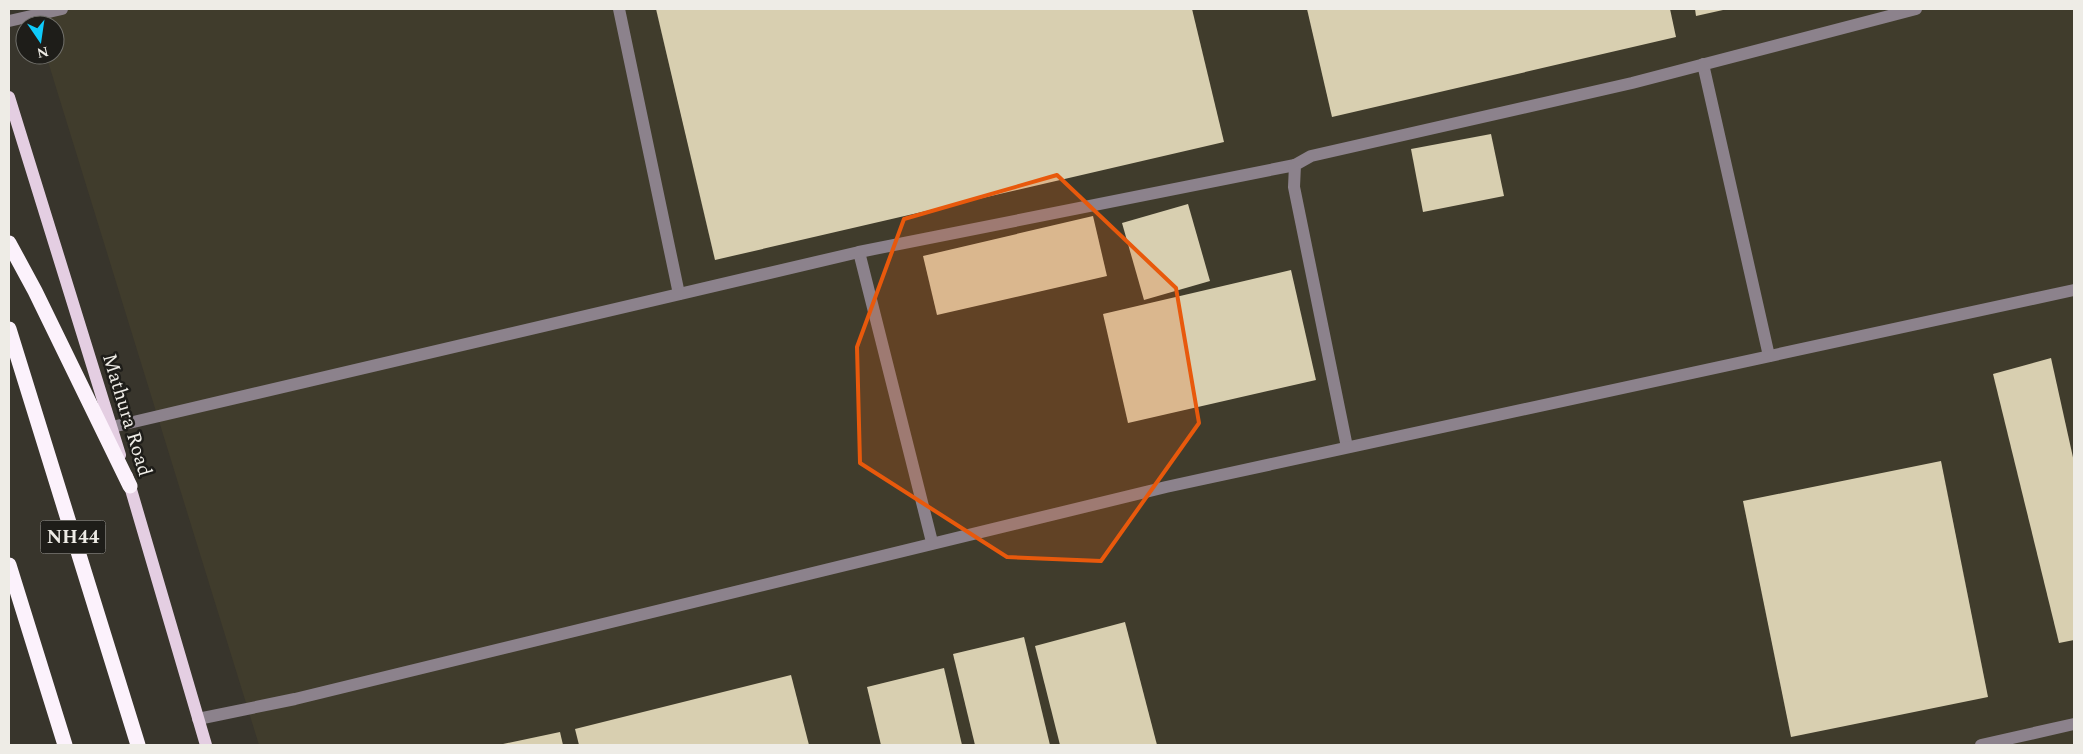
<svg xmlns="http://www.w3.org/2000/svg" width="2083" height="754" font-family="Spectral,serif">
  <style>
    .built { fill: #403c2c }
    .building { fill: #d8cfb0 }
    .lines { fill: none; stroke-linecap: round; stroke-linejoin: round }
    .minor { stroke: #8c828c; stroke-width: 12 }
    .major { stroke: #e4cee2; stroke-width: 12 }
    .highway { stroke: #fcf2fc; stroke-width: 15 }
    .marked { fill: #e8590c; fill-opacity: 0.2; stroke: #e8590c; stroke-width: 4; stroke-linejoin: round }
    .labels { text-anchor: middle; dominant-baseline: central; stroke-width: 5; stroke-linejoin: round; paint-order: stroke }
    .shield { fill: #1e1d19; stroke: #b0aea8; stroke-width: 1 }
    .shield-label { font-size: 19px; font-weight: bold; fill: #eeece6 }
    .street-label { font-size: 20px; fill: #eeece6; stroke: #1e1d19 }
  </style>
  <rect width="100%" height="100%" fill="#38352c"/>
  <path class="built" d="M31,9H2074V745H259L46,55H55V25H36Z"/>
  <g class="building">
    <path d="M656,9H1192L1224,142L715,260Z"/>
    <path d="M1307,9H1670L1676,37L1332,117Z"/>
    <path d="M1695,9H1723V10L1696,16Z"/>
    <path d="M1491,134L1504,196L1423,212L1411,149Z"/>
    <path d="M1188,204L1210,281L1144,300L1122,223Z"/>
    <path d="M1093,216L1107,276L937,315L923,256Z"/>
    <path d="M1291,270L1316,380L1128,423L1103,314Z"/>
    <path d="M2051,358L2074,462V640L2059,643L1993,374Z"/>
    <path d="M1941,461L1988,697L1791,737L1743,501Z"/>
    <path d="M1125,622L1157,745H1060L1035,646Z"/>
    <path d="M1024,637L1050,745H975L953,654Z"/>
    <path d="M944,668L962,745H881L867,687Z"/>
    <path d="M791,675L809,745H579L575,729Z"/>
    <path d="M560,732L563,745H503V744Z"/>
  </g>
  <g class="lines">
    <g class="minor">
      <path d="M619,9L679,294"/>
      <path d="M9,21L62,9"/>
      <path d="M1703,64L1769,356"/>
      <path d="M859,252L932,542"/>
      <path d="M112,427L859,252L1295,165"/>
      <path d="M1347,447L1294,187L1295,165L1311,156L1632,83L1916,9"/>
      <path d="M198,719L295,699L1166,487L2074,290"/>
      <path d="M1981,745L2074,724"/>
    </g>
    <g class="major">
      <path d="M9,97L120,455"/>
      <path d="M127,476L206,745"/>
    </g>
    <g class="highway">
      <path d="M9,243L35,291L130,486"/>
      <path d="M9,329L138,745"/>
      <path d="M9,565L65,745"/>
    </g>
  </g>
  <path class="marked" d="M1057,175L1176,288L1199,423L1101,561L1007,557L860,463L857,347L904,219Z"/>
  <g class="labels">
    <rect class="shield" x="40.5" y="520.5" width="65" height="33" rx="4"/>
    <g class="shield-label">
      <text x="73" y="537">NH44</text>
    </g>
    <g class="street-label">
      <text transform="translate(127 415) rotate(73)">Mathura Road</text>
    </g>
  </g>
  <rect width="2083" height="754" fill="none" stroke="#eeece6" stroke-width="20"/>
  <g transform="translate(40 40) rotate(167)"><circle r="24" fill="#1e1d19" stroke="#71706b"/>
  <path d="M0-4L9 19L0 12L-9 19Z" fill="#0fcafa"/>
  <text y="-8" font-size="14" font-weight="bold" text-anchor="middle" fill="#eeece6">N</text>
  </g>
</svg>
